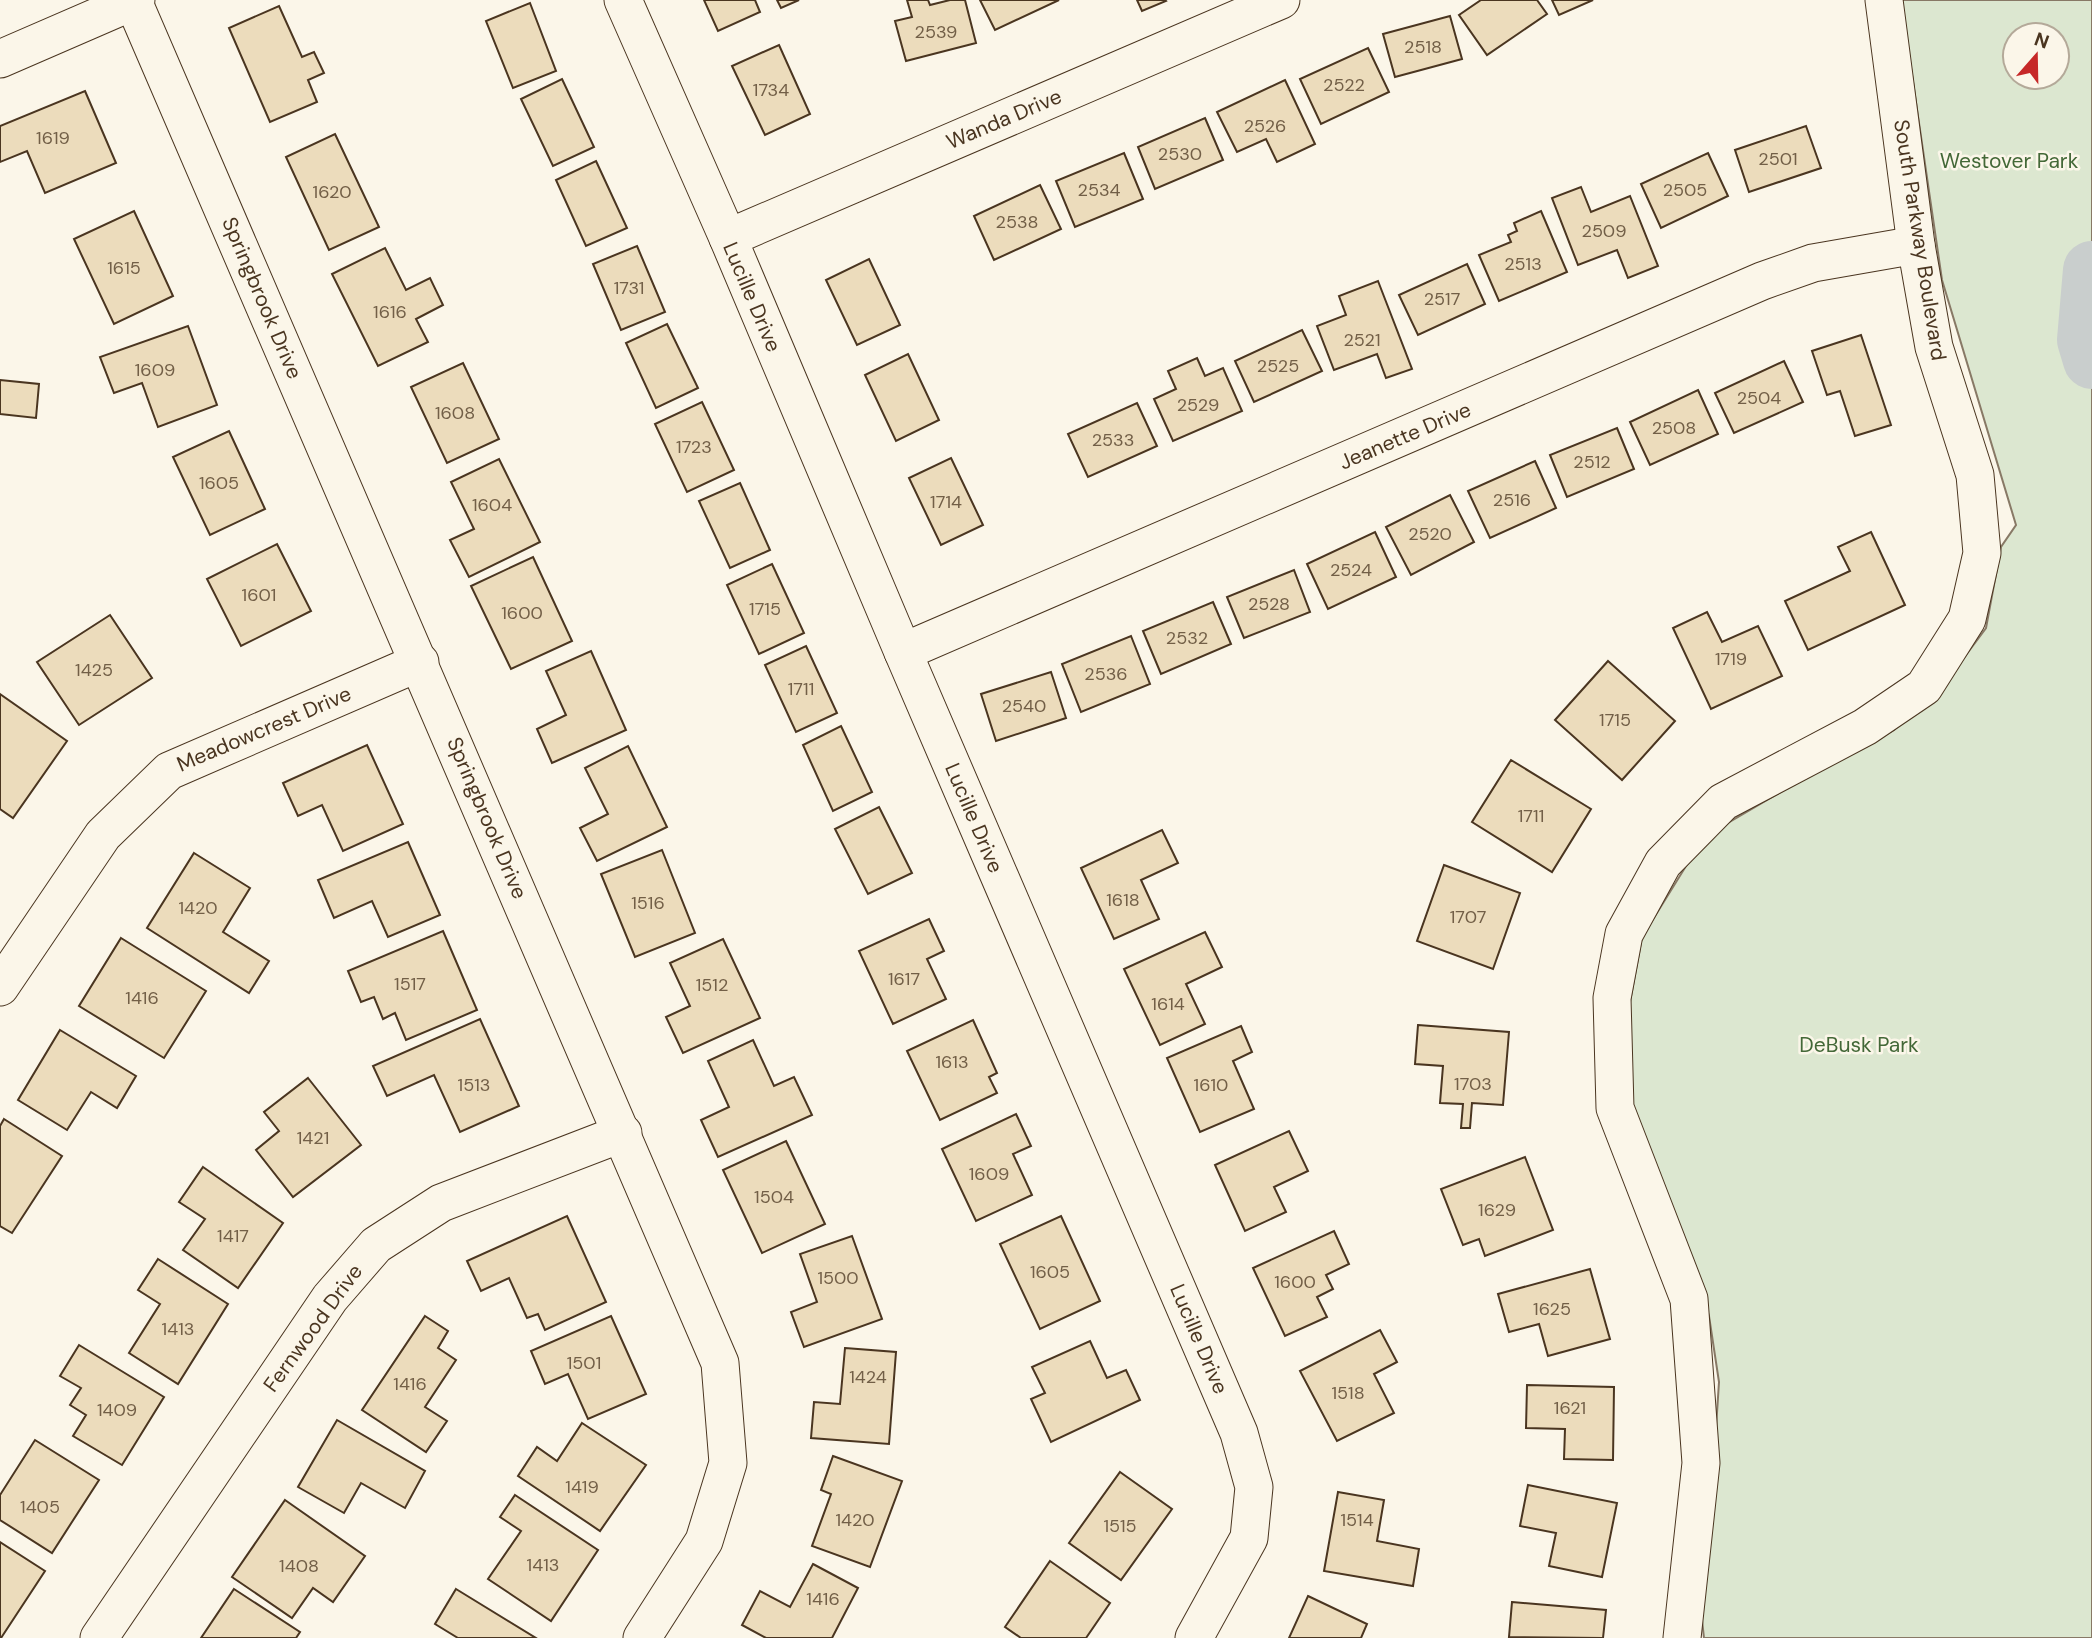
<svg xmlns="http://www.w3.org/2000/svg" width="2092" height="1638" font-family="'DM Sans',sans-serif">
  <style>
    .green { fill: #dce7d0; stroke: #887966; stroke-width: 2; fill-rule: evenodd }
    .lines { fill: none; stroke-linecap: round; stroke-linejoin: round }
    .river { stroke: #c9cecd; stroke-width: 58 }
    .building { fill: #ecdcbc; stroke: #4a3520; stroke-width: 2 }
    .minor-casing { stroke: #4a3520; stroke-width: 39 }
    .minor { stroke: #fbf6e9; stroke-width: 37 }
    .labels { text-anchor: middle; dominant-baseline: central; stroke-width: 5; stroke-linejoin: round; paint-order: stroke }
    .number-label { font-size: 18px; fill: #725f47 }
    .street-label { font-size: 21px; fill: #4a3520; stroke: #fbf6e9 }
    .park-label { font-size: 21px; fill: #436837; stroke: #fbf6e9 }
  </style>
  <rect width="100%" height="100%" fill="#fbf6e9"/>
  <path class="green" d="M1901,0H2092V1638H1704L1701,1611L1709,1535L1719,1382L1709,1316L1669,1198L1633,1111L1623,1040L1642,937L1704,837L1791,786L1894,730L1948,679L1986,628L2001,547L2016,525L1942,280ZM2015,35H2057V77H2015Z"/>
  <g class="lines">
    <path class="river" d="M2092,270L2086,340L2092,360"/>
  </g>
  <g class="building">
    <path d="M704,0H755L760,12L718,31Z"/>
    <path d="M777,0H799L781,8Z"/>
    <path d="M907,0H928L930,5L950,0H965L976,43L906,61L895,21L912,17Z"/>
    <path d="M980,0H1059L995,30Z"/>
    <path d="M1137,0H1165L1166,1L1142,11Z"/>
    <path d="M1481,0H1537L1547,14L1487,55L1459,15Z"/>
    <path d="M1552,0H1593L1559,15Z"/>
    <path d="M530,3L556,71L513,88L486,21Z"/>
    <path d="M279,6L302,57L314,52L324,73L308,80L317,102L270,122L229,28Z"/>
    <path d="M1450,16L1462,59L1395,77L1383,34Z"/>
    <path d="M779,45L810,114L765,135L732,66Z"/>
    <path d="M1368,48L1389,92L1321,124L1300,79Z"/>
    <path d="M562,79L594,147L553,166L521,99Z"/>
    <path d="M1285,80L1315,144L1277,162L1266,139L1237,152L1217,112Z"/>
    <path d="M85,91L116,163L45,193L27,151L0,162V126Z"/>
    <path d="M1205,118L1223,160L1155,189L1138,147Z"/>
    <path d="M1806,126L1821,168L1749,192L1735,150Z"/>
    <path d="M335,134L379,227L329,250L286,157Z"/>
    <path d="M1124,153L1143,199L1075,227L1056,181Z"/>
    <path d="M1708,153L1728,196L1661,228L1641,184Z"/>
    <path d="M596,161L627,228L586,246L556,180Z"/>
    <path d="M1040,185L1061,229L994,260L974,216Z"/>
    <path d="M1581,187L1591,212L1630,196L1658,266L1628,278L1617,250L1578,265L1552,198Z"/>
    <path d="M134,211L173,296L114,324L74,239Z"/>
    <path d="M1541,211L1567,272L1499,301L1479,255L1511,242L1508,235L1517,231L1514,223Z"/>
    <path d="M637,246L665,312L621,330L593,264Z"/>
    <path d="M385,248L406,290L430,278L443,305L416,319L428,342L378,366L332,274Z"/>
    <path d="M869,259L900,325L857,345L826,280Z"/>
    <path d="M1467,264L1485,304L1418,335L1399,295Z"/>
    <path d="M1378,281L1412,369L1386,378L1377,354L1334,370L1317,326L1346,315L1339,296Z"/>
    <path d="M667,324L698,388L656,408L626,343Z"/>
    <path d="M188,326L217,405L158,427L142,383L114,393L100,357Z"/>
    <path d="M1302,330L1322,371L1254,402L1235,361Z"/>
    <path d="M1861,335L1891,425L1855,436L1840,391L1827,395L1812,351Z"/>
    <path d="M908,354L939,420L896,441L865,375Z"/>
    <path d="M1197,358L1205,376L1223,368L1242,411L1173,441L1154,399L1176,389L1168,371Z"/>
    <path d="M1784,361L1803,402L1734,433L1715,393Z"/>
    <path d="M463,363L499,439L447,463L411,387Z"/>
    <path d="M0,380L39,384L36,418L0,414Z"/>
    <path d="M1698,390L1718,434L1650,465L1630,422Z"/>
    <path d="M702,402L734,470L687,492L655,424Z"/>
    <path d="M1137,403L1157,446L1088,477L1068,434Z"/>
    <path d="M1617,428L1634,469L1567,497L1550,455Z"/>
    <path d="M229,431L265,509L210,535L173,457Z"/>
    <path d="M951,458L983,525L941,545L909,478Z"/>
    <path d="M499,459L540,542L469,577L450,540L474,529L451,482Z"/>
    <path d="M1535,461L1556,508L1490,538L1468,491Z"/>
    <path d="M740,483L770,550L730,568L699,501Z"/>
    <path d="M1450,495L1474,542L1411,575L1386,527Z"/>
    <path d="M1375,532L1396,577L1328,609L1307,564Z"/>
    <path d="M1871,532L1905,605L1808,650L1785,601L1850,571L1838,547Z"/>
    <path d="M277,544L311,611L241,646L207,579Z"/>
    <path d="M533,557L572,641L511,669L471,586Z"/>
    <path d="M772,564L804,633L759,654L727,585Z"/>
    <path d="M1294,570L1310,612L1244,638L1227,597Z"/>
    <path d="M1213,602L1231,644L1161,674L1143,631Z"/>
    <path d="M1707,612L1722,642L1758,626L1782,676L1711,709L1673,628Z"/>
    <path d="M110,615L152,678L79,725L37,662Z"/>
    <path d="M1131,636L1150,684L1081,712L1062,664Z"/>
    <path d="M806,646L837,713L796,732L765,665Z"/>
    <path d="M591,651L626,730L552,763L537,729L566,715L546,671Z"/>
    <path d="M1608,661L1675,721L1622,780L1555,720Z"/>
    <path d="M1051,672L1066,718L996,741L981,694Z"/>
    <path d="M0,694L67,741L13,818L0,809Z"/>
    <path d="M841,726L872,792L833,811L803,745Z"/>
    <path d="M367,745L403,824L343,851L322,805L298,816L283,783Z"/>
    <path d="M628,746L667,827L597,861L580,828L608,814L585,768Z"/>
    <path d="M1511,760L1591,809L1552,872L1472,822Z"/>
    <path d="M879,807L912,873L868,894L835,829Z"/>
    <path d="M1162,830L1178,863L1141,880L1159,919L1114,939L1081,868Z"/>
    <path d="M408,842L440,915L388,937L372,901L334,918L318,880Z"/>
    <path d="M662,850L695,933L635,957L601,874Z"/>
    <path d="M194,853L250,888L223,932L269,961L249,993L147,928Z"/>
    <path d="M1444,865L1520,893L1493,969L1417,941Z"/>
    <path d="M929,919L944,951L927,959L946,999L893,1024L859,951Z"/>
    <path d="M443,931L477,1010L406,1040L395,1013L383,1019L374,997L361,1002L348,971Z"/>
    <path d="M1205,932L1222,967L1186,984L1205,1024L1160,1045L1124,969Z"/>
    <path d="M121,938L206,991L164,1058L79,1006Z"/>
    <path d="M723,939L760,1018L683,1053L666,1017L690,1006L670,963Z"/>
    <path d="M480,1019L519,1106L460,1132L434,1075L387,1096L373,1066Z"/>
    <path d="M973,1020L997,1073L989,1077L997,1093L940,1120L907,1051Z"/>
    <path d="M1418,1025L1509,1032L1503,1105L1472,1103L1470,1128H1461L1463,1104L1440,1103L1443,1066L1415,1064Z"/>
    <path d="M1241,1026L1252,1052L1233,1061L1254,1109L1200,1132L1167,1058Z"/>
    <path d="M60,1030L136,1076L117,1108L91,1092L67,1130L18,1100Z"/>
    <path d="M753,1040L774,1086L794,1077L812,1115L718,1157L701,1120L729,1107L708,1061Z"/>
    <path d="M308,1078L361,1145L293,1197L256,1150L279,1131L264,1112Z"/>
    <path d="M1016,1114L1031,1146L1013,1154L1032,1195L976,1221L942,1149Z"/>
    <path d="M4,1119L62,1156L12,1233L0,1226V1126Z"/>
    <path d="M1289,1131L1308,1171L1274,1187L1286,1212L1245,1231L1215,1165Z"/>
    <path d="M786,1141L825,1224L762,1253L723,1170Z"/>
    <path d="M1525,1157L1553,1230L1485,1256L1479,1239L1463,1245L1441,1189Z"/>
    <path d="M203,1167L283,1223L238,1288L183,1250L205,1219L179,1202Z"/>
    <path d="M567,1216L606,1302L545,1330L538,1314L527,1318L509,1278L481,1291L467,1261Z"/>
    <path d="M1061,1216L1100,1301L1040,1329L1000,1244Z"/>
    <path d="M1334,1231L1349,1264L1326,1275L1333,1289L1317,1297L1327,1317L1285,1336L1253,1268Z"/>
    <path d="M852,1236L882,1319L804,1347L791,1312L817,1302L800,1254Z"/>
    <path d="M158,1259L228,1304L178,1384L129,1353L160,1304L138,1290Z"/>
    <path d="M1590,1269L1610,1339L1548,1356L1539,1324L1509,1332L1498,1294Z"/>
    <path d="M425,1316L448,1331L438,1348L456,1360L425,1407L447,1421L426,1452L362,1410Z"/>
    <path d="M611,1316L646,1394L588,1419L568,1374L545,1384L531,1351Z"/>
    <path d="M1380,1330L1397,1362L1374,1374L1394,1413L1337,1441L1300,1371Z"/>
    <path d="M1090,1341L1107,1378L1126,1370L1140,1400L1051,1442L1031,1399L1045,1393L1032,1367Z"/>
    <path d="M79,1345L164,1397L122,1465L73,1436L86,1415L70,1405L81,1388L60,1376Z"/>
    <path d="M845,1348L896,1352L889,1444L811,1438L814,1402L840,1404Z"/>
    <path d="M1527,1385L1614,1387L1613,1460L1564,1459L1565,1429L1526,1428Z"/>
    <path d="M337,1420L425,1471L405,1508L361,1483L344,1513L298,1487Z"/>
    <path d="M582,1423L646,1465L600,1531L518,1476L537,1447L557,1461Z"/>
    <path d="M35,1440L99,1480L52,1553L0,1520V1495Z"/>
    <path d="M833,1456L902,1481L870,1567L812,1546L831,1494L821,1490Z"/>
    <path d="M1120,1472L1172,1509L1121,1580L1069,1543Z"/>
    <path d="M1528,1485L1617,1503L1602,1577L1549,1566L1556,1533L1520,1526Z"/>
    <path d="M1338,1492L1384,1500L1377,1541L1419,1549L1413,1586L1324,1571Z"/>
    <path d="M515,1495L598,1550L551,1621L488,1579L521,1531L500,1517Z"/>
    <path d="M285,1500L365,1556L333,1602L313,1588L292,1618L232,1577Z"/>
    <path d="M0,1542L45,1571L1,1638H0Z"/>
    <path d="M1050,1561L1110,1603L1086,1638H1021L1005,1627Z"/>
    <path d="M813,1564L858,1588L832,1638H766L742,1625L760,1591L790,1607Z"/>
    <path d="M234,1589L300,1632L296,1638H201Z"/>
    <path d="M456,1589L536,1638H458L435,1624Z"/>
    <path d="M1308,1596L1367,1624L1361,1638H1289Z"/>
    <path d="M1512,1602L1606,1610L1603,1638L1509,1637Z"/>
  </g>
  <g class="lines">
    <g class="minor-casing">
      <g id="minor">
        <path d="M623,0L728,238L903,652L1239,1433L1254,1487L1249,1538L1194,1638"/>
        <path d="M133,1L720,1363L728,1463L704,1541L642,1638"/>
        <path d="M0,59L136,0"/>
        <path d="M728,238L1281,0"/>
        <path d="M903,652L1762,281L1813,263L1916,245"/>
        <path d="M0,987L103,835L169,771L420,662"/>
        <path d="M99,1638L330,1298L376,1245L441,1203L623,1133"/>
        <path d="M1682,1638L1701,1463L1689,1299L1615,1108L1612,998L1624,934L1663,863L1723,802L1865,727L1924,687L1967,619L1982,553L1975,475L1934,347L1916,245L1884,0"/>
      </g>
    </g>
    <use href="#minor" class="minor"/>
  </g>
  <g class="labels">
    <g class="number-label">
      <text x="936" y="32">2539</text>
      <text x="1423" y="47">2518</text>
      <text x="1344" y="85">2522</text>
      <text x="771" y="90">1734</text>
      <text x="1265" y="126">2526</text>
      <text x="53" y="138">1619</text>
      <text x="1180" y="154">2530</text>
      <text x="1778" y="159">2501</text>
      <text x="1099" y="190">2534</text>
      <text x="1685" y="190">2505</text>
      <text x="332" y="192">1620</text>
      <text x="1017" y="222">2538</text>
      <text x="1604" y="231">2509</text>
      <text x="1523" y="264">2513</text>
      <text x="124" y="268">1615</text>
      <text x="629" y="288">1731</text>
      <text x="1442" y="299">2517</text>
      <text x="390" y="312">1616</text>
      <text x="1362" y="340">2521</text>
      <text x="1278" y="366">2525</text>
      <text x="155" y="370">1609</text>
      <text x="1759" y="398">2504</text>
      <text x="1198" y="405">2529</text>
      <text x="455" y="413">1608</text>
      <text x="1674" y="428">2508</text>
      <text x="1113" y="440">2533</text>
      <text x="694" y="447">1723</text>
      <text x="1592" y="462">2512</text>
      <text x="219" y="483">1605</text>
      <text x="1512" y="500">2516</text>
      <text x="946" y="502">1714</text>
      <text x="492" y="505">1604</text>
      <text x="1430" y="534">2520</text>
      <text x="1351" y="570">2524</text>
      <text x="259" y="595">1601</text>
      <text x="1269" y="604">2528</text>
      <text x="765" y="609">1715</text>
      <text x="522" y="613">1600</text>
      <text x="1187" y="638">2532</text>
      <text x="1731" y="659">1719</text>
      <text x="94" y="670">1425</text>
      <text x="1106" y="674">2536</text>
      <text x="801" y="689">1711</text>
      <text x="1024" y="706">2540</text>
      <text x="1615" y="720">1715</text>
      <text x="1531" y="816">1711</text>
      <text x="1123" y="900">1618</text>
      <text x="648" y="903">1516</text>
      <text x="198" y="908">1420</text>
      <text x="1468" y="917">1707</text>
      <text x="904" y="979">1617</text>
      <text x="410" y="984">1517</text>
      <text x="712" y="985">1512</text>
      <text x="142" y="998">1416</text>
      <text x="1168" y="1004">1614</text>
      <text x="952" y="1062">1613</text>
      <text x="1473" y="1084">1703</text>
      <text x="474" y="1085">1513</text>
      <text x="1211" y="1085">1610</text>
      <text x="313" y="1138">1421</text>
      <text x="989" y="1174">1609</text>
      <text x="774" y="1197">1504</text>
      <text x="1497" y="1210">1629</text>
      <text x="233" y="1236">1417</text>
      <text x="1050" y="1272">1605</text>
      <text x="838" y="1278">1500</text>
      <text x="1295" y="1282">1600</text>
      <text x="1552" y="1309">1625</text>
      <text x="178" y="1329">1413</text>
      <text x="584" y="1363">1501</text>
      <text x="868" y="1377">1424</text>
      <text x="410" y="1384">1416</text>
      <text x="1348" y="1393">1518</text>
      <text x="1570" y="1408">1621</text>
      <text x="117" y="1410">1409</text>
      <text x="582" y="1487">1419</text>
      <text x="40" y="1507">1405</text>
      <text x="855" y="1520">1420</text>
      <text x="1357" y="1520">1514</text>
      <text x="1120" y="1526">1515</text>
      <text x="543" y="1565">1413</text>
      <text x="299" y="1566">1408</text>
      <text x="823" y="1599">1416</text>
    </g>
    <g class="street-label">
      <text transform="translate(1004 119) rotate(-23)">Wanda Drive</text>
      <text transform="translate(1920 240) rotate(81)">South Parkway Boulevard</text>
      <text transform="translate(752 297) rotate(67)">Lucille Drive</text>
      <text transform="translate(262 298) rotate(67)">Springbrook Drive</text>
      <text transform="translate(1405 436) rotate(-23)">Jeanette Drive</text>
      <text transform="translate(264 729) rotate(-23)">Meadowcrest Drive</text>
      <text transform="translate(487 818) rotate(67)">Springbrook Drive</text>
      <text transform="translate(974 818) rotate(67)">Lucille Drive</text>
      <text transform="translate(313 1328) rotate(-54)">Fernwood Drive</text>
      <text transform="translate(1199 1339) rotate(67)">Lucille Drive</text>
    </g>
    <g class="park-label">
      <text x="2009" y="161">Westover Park</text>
      <text x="1859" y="1045">DeBusk Park</text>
    </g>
  </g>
  <g transform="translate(2036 56) rotate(20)"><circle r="33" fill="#fbf6e9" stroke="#b4a999" stroke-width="2"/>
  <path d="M0-5L12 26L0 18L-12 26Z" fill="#c62828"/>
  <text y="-10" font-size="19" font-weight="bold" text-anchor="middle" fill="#4a3520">N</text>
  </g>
</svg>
